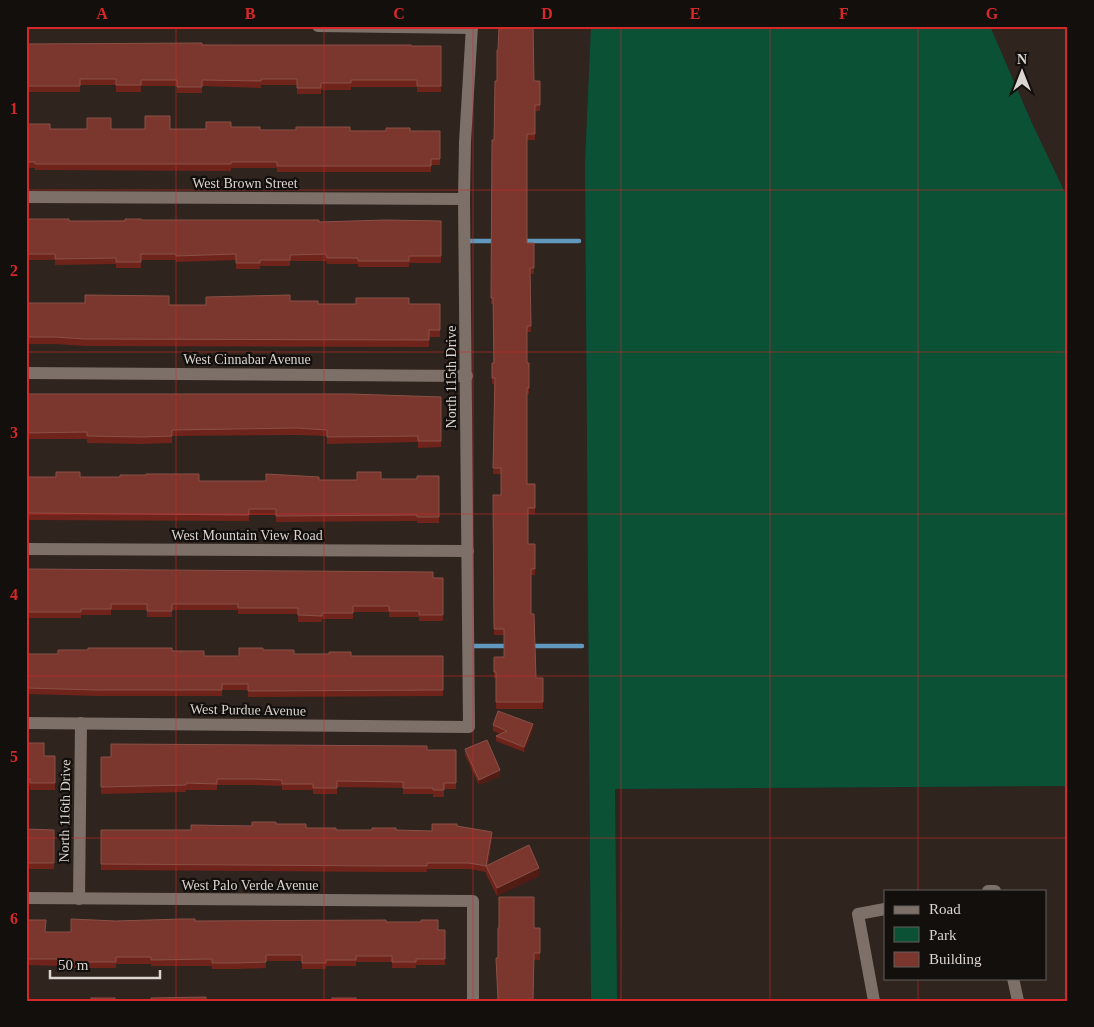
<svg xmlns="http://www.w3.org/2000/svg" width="1094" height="1027" font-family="Georgia,serif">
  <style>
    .green { fill: #0a5136 }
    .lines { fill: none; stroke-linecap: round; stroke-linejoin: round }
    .stream { stroke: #6198bd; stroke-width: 4.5 }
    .minor { stroke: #7c7068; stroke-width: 12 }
    .wall { fill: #6f241b }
    .shaded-wall { fill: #511c14 }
    .building { fill: #7b372e; stroke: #8a5047 }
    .grid { fill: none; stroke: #d62828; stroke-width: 1; stroke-opacity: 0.55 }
    .labels { text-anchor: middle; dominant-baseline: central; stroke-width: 4.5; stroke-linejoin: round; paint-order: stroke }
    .street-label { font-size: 14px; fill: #dbd4cf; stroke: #130f0c }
    .neatline { fill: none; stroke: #d62828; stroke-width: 2 }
    .grid-label { font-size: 16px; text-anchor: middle; font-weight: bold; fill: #d62828 }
  </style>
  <rect width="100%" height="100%" fill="#2f241e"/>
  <path class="green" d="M591,26H990L1031,121L1068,199V786L615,789L617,1001H591L585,164Z"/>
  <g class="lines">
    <g class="stream">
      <path d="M466,241H496"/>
      <path d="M521,241H579"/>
      <path d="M470,646H510"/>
      <path d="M530,646H582"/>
    </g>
    <g class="minor">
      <path d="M318,26L472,28"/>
      <path d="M26,197L464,199"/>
      <path d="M26,373L467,376"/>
      <path d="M26,549L468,551"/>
      <path d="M26,723L469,727L464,199L465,142L472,26"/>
      <path d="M988,891H995"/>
      <path d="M26,898L473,901V1001"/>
      <path d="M79,899L81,723"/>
      <path d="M1013,978L1018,1001"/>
      <path d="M874,1001L858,914L885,909"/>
    </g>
  </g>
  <g class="wall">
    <path d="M26,44L441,46V92H417V87H351V90H321V94H297V85H261V88L202,86V93H177V86H141V92H116V85H80V92H26Z"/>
    <path d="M534,81H540V111H535V140H527V243H534V274H530L531,332H527V363H529V394H527V484H535V514H528V544H535V575H531V614L536,678H543V709H496V678H494V657H504V635H494L493,495H501V474H493L494,384H492V363H493V304H491L492,140H494Z"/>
    <path d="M26,124L50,129H206L231,127L260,130L440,131V165H431V172H277V168H231V171L35,170V168H26Z"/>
    <path d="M26,219L69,221L141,220L319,222L441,221V263H409V267H358V264H327L326,261H290V266H260V269H236V260L176,262V260H141V268H116V264L55,265V260H26Z"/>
    <path d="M290,301L318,304H440V337H429V347L85,346L55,344H26V303L206,305Z"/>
    <path d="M26,394L441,397V447L418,448V442L327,444V436L297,435L172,436V443L142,444L87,443V439H26Z"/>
    <path d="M439,476V523H417V521L276,522V515H249V521L26,520V484L80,477L199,481H266L417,479Z"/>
    <path d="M26,569L443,578V621H419V617H389V612H353V619H322V622H298V614H238V610H172V617H147V610H111V615H81V618H27V612H26Z"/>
    <path d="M263,650L294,654L351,656H443V696L248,697V690H222V696H97L26,694V654H58L172,651L204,656H239Z"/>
    <path d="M493,725L533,730L524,752L496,741V736L500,734L493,731Z"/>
    <path d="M26,743L44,756H55V790H30V786H26Z"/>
    <path d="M465,749L500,776L479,785L465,755Z"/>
    <path d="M427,750H456V789H444V797H433V794H403V788L337,787V794H313V790H282V786L252,785H217V790H186V792L101,794V757Z"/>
    <path d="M276,824L306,828L336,830L432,831L457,826L492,838L488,865L539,876L497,896L486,874V872L469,869H427V872H385L101,870V830H191Z"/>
    <path d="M26,829L54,830V869H26Z"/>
    <path d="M26,920L45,932H71L116,921L386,922L438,930H445V965H416V968H392V962H356V966H326V969H302V961H266V968L237,969H212V966H151V964H116V968H61V966L26,965Z"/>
    <path d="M499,928H540V960L498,958Z"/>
  </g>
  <g class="shaded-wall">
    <path d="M533,724V730L524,752V747Z"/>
    <path d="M500,770V776L479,785V780Z"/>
    <path d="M492,832V838L487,868V866Z"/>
    <path d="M539,868V876L497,896V888Z"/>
  </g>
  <g class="building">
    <path d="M499,26H533L534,81H540V105H535V134H527V243H534V268H530L531,326H527V363H529V388H527V484H535V508H528V544H535V569H531V614H534L536,678H543V702H496V672H494V657H504V629H494L493,495H501V468H493L495,378H492V363H494L493,298H491L492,140H494L495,81H497V50H498Z"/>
    <path d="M202,43V45H411V46H441V86H417V80H351V83H321V88H297V79H261V81L202,80V87H177V80H141V85H116V79H80V86H26V44Z"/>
    <path d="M145,116H170V129H206V122H231V127H260V130H296V127H350V131H386V128H410V131H440V159H431V166H277V162H231V164H35V162H26V124H50V129H87V118H111V129H145Z"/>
    <path d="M26,219H69V221H125V219H141V220H319V222L386,220L441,221V256H409V261H358V258H327L326,254L290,255V260H260V263H236V254L176,256V254H141V262H116V258L55,259V254H26Z"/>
    <path d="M85,295L169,296V305H206V297L290,295V301H318V304H356V298H409V304H440V330H429V340L85,339L55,337H26V303H85Z"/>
    <path d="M26,394H351L441,397V441H418V436L327,437V430L297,428L172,430V436L142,437L87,436V432L26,433Z"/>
    <path d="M56,472H80V477H120V475H146V474H199V481H266V474L319,477V480H357V472H381V479H417V476H439V517H417V515L276,516V509H249V515L26,513L27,477H56Z"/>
    <path d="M26,569L433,572V578H443V615H419V611H389V606H353V613H322V616L298,615V608H238V604H172V611H147V604H111V609H81V612H27V606H26Z"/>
    <path d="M88,648H172V651H204V656H239V648H263V650H294V654H329V652H351V656H443V690L248,691V684H222V690H97L26,688V654H58V650H88Z"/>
    <path d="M498,711L533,724L524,747L496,736L507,731L493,725Z"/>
    <path d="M487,740L500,770L479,780L465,749Z"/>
    <path d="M26,743H44V756H55V783H30V779H26Z"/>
    <path d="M111,744L427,746V750H456V783H444V790H433V788H403V782L337,781V788H313V784H282V780L252,779H217V784L186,783V785L101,787V757H111Z"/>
    <path d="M252,822H276V824H306V828H336V830H372V828H396V830L432,831V824H457V826L492,832L486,866L469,863H427V866H385L101,864V830H191V825L252,826Z"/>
    <path d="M26,829L54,830V863H26Z"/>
    <path d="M529,845L539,868L497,888L486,866Z"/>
    <path d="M499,897H534V928H540V953H534L533,1001H498L496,958H498V928H499Z"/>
    <path d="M71,919L116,921L182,919H195V921L386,920V922H421V920H438V930H445V959H416V962H392V956H356V960H326V963H302V955H266V962L237,963H212V959L151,960V957H116V962H61V959H26V920H46L45,932H71Z"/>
    <path d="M206,997V1001H151V998Z"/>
    <rect x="91" y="998" width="24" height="3"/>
    <rect x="332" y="998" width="24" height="3"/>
  </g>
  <path class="grid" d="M176,26V1001M324,26V1001M473,26V1001M621,26V1001M770,26V1001M918,26V891M26,190H1068M26,352H1068M26,514H1068M26,676H1068M26,838H1068M918,978V1001"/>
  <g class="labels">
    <g class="street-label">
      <text x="245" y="183">West Brown Street</text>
      <text x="247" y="359">West Cinnabar Avenue</text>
      <text transform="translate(451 377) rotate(-90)">North 115th Drive</text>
      <text x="247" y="535">West Mountain View Road</text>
      <text transform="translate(248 710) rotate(1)">West Purdue Avenue</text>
      <text transform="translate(65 811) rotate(-89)">North 116th Drive</text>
      <text x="250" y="885">West Palo Verde Avenue</text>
    </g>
  </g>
  <rect width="1094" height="1027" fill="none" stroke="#130f0c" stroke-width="55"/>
  <rect x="884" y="890" width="162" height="90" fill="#130f0c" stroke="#635e5a"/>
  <rect x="894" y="906" width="25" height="8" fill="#7c7068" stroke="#635e5a"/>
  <text x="929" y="914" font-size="15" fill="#dbd4cf">Road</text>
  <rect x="894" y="927" width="25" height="15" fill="#0a5136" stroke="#635e5a"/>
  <text x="929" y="940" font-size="15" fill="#dbd4cf">Park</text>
  <rect x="894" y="952" width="25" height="15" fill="#7b372e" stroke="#635e5a"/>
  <text x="929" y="964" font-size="15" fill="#dbd4cf">Building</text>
  <g transform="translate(1022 72)" stroke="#130f0c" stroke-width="4" paint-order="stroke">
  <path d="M0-4L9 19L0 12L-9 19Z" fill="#dbd4cf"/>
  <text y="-8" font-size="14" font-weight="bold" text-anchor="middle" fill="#dbd4cf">N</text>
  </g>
  <path d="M50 970v8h110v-8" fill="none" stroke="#dbd4cf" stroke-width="2.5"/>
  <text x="58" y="970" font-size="15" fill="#dbd4cf" stroke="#130f0c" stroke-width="4" paint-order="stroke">50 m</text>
  <rect x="28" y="28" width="1038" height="972" class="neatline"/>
  <g class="grid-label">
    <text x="102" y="19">A</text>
    <text x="250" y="19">B</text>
    <text x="399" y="19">C</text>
    <text x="547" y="19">D</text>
    <text x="695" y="19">E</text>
    <text x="844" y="19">F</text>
    <text x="992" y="19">G</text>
    <text x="14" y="114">1</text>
    <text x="14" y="276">2</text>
    <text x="14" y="438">3</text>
    <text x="14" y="600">4</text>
    <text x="14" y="762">5</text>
    <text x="14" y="924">6</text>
  </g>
</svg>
